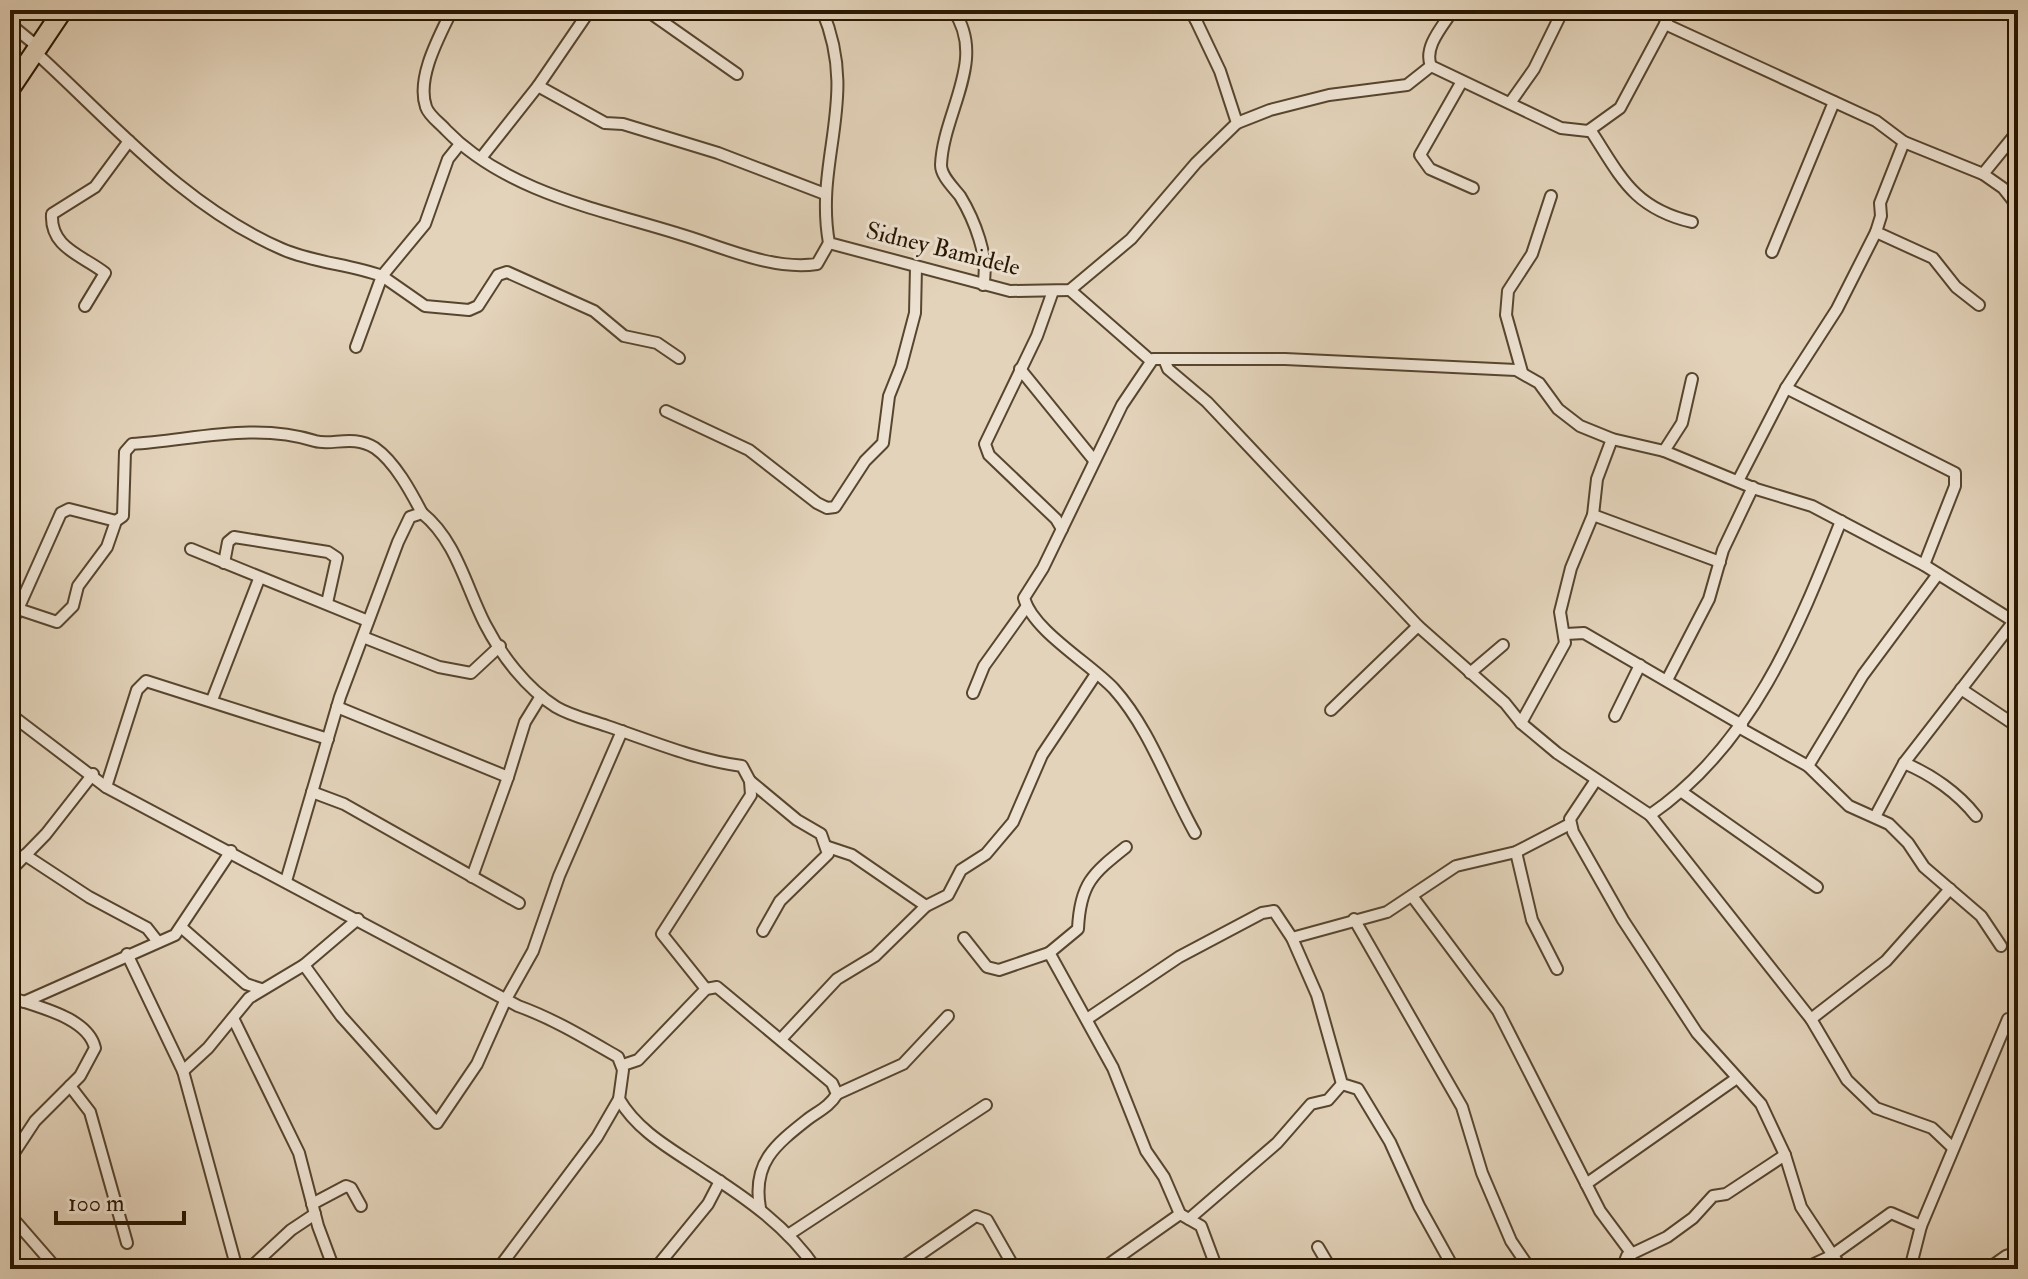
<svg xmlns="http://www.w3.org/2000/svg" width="2028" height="1279" font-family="'IM FELL Double Pica',serif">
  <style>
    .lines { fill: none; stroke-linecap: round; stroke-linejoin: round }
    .street-casing { stroke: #57452e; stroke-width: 14 }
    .highway-casing { stroke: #281600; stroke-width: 22 }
    .street { stroke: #ede2d2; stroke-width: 10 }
    .highway { stroke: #e3d3ba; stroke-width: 18 }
    .labels { text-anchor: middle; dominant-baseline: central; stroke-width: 6; stroke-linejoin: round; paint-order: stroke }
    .street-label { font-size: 24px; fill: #281600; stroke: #ede2d2 }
  </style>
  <rect width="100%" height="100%" fill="#e3d3ba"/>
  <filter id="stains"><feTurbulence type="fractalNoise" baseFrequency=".0025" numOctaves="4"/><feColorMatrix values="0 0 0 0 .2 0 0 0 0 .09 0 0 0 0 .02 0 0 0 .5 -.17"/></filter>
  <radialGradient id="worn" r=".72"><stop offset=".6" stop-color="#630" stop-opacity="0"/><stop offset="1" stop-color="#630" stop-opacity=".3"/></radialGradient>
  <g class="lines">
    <g class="street-casing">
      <g id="street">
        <path d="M452,10C439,37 416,78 426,107C429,116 440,123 446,130C505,191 598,209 676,233C721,246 771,271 817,264L829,243"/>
        <path d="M646,10L737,74"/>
        <path d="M822,10C860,99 814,158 829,243L1010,291L1070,290L1131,239L1196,163L1237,123L1220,71L1191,10"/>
        <path d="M953,10C988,59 943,112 941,165C941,176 953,187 960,196C974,219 990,258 983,285"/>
        <path d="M1453,10C1443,26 1423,47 1431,66L1561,128L1588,131L1620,108L1665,24"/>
        <path d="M1672,10L1665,24L1876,121L1904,142L1983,174L2018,131"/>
        <path d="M1195,19L1205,10"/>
        <path d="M10,24L38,47"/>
        <path d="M35,52C113,123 183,206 282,249C314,263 349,264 382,276L425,224L448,159L460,144"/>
        <path d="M1461,83L1420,155L1430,169L1473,188"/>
        <path d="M538,86L605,123L623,124L718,153L825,194"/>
        <path d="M1510,103L1534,69L1563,10"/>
        <path d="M1237,123L1270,110L1329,95L1407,85L1431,66"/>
        <path d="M1591,131C1621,177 1633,208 1692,222"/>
        <path d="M1904,142L1880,203L1881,216L1876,232L1933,258L1956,287L1979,305"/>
        <path d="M481,158L538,86L590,10"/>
        <path d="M1983,174L2003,188L2018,207"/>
        <path d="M1772,252L1834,102"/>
        <path d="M1070,290L1150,360"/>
        <path d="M1053,291L1037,336L985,444L989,455L1056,519L1062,529"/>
        <path d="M85,306L105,273C82,255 50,248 52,214L95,187L129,141"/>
        <path d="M356,347L382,276L425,306L469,310L478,306L498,275L507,272L594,311L624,336L657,343L679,358"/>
        <path d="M1164,359L1168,369L1207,402L1418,626L1505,703L1521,723L1557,753L1650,815C1751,746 1797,631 1841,521"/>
        <path d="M1020,369L1093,459"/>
        <path d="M1522,372L1506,315L1508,291L1532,254L1551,196"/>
        <path d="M1786,388L1955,473V486L1924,565"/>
        <path d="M666,411L749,450L817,503L827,508L835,507L865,461L883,443L889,396L901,366L915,313L916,267"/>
        <path d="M1664,451L1682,423L1692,379"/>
        <path d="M1738,481L1786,388L1837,309L1876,232"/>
        <path d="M1593,515L1720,562"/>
        <path d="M191,549L368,621"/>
        <path d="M224,563L228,542L234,537L328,552L337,558L327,603"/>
        <path d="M18,609L57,622L73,606L78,586L107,547L116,521L123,516L125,452L132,444C193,440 256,422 315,441C332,446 353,434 375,448C395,462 411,492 422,513"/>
        <path d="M10,627L61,513L69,509L116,521"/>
        <path d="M1566,634L1584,633L1742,725"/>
        <path d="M363,637L439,667L471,673L500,646"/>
        <path d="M1470,673L1503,645"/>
        <path d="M1667,680L1709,599L1723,550L1753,487"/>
        <path d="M1961,689L2018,727"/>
        <path d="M973,693L984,666L1027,606"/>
        <path d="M212,700L259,579"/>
        <path d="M337,707L508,777L525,722L541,696"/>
        <path d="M1331,710L1418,626"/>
        <path d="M10,714L106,787L518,1006C554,1019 585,1038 618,1057L623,1070L619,1099C638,1132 673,1150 704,1171C746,1198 788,1227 816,1269"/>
        <path d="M1615,716L1640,665"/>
        <path d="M1521,723L1565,643L1560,612L1571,568L1593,515L1597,479L1612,439"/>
        <path d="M1740,728L1808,766L1849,806L1889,824L1908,843L1924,867L1981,916L2001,946"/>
        <path d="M1904,763C1931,774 1958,793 1976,816"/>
        <path d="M1808,766L1863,675L1938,574"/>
        <path d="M1596,780L1570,819L1573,832L1623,920L1697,1033L1761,1104L1785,1155L1801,1207L1842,1269"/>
        <path d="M750,781L797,820L821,834L828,854L780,901L763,931"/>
        <path d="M106,787L137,690L146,681L328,739"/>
        <path d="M312,792L344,804L519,903"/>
        <path d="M1682,792L1817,887"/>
        <path d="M1650,815L1811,1019L1886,961L1950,889"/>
        <path d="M1876,815L1904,763L2014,621"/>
        <path d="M1195,833C1169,787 1150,729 1114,689C1091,664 1033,631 1024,598L1043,568L1122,405L1153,359H1285L1516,370L1539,383L1558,409L1580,426L1612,439L1664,451L1756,489L1812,506L1924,565L2018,624"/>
        <path d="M828,847L852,855L926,906"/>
        <path d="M1516,852L1532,920L1557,969"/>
        <path d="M25,855L89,897L147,928L158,942"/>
        <path d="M10,871L46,834L93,774"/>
        <path d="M472,877L508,777"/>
        <path d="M286,881L340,697L398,542L410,517L422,513C456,540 466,587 485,624C501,655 526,688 556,707C571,716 590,720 607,726C651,741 696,760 742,766L750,781L751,795L662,934L706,989"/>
        <path d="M1412,896L1498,1011L1600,1211L1632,1254"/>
        <path d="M1354,919L1462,1107L1482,1173L1511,1241L1530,1269"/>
        <path d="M181,927L246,984L261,989"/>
        <path d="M964,938L987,967L999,970L1049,953L1051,956L1113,1068L1146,1151L1164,1177L1180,1214L1201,1226L1217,1269"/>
        <path d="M1292,938L1387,912L1456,866L1516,852L1570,824"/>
        <path d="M1049,953L1078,929C1080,884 1092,874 1126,847"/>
        <path d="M127,954L183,1071L237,1269"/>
        <path d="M304,965L341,1016L437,1123L477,1064L506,999L533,951L559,876L622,731"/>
        <path d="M10,997C37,1007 88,1017 95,1048L80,1076L35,1121L10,1159"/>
        <path d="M24,1002L175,935L231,851"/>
        <path d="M233,1018L299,1153L318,1226L334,1269"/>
        <path d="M1087,1019L1179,957L1262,913L1274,911L1292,938L1317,995L1342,1084L1358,1089L1390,1142L1419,1206L1454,1269"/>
        <path d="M1811,1019L1847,1080L1876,1108L1932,1128L1953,1148"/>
        <path d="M782,1038L837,979L875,956L926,906L948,895L961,870L986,854L1013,822L1042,755L1096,674"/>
        <path d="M623,1065L638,1060L706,989L717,987L832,1083L837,1094C830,1106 819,1111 808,1119C775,1145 752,1163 760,1208"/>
        <path d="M183,1071L208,1048L249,998L304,965L358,919"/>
        <path d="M70,1086L90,1112L127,1243"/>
        <path d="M837,1094L903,1064L948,1016"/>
        <path d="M1586,1184L1737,1078"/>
        <path d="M312,1204L346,1186L351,1188L361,1206"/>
        <path d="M10,1215L57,1269"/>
        <path d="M1189,1219L1277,1143L1311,1104L1328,1100L1342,1084"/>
        <path d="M788,1235L986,1105"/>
        <path d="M1318,1247L1331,1269"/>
        <path d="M1989,1268L2006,1256L2018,1252"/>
        <path d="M249,1269L291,1230L315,1214"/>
        <path d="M498,1269L597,1137L619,1099"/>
        <path d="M655,1269L708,1204L720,1181"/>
        <path d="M899,1269L976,1216L987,1220L1015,1269"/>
        <path d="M1102,1269L1180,1214"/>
        <path d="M1622,1269L1627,1256L1667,1237L1693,1218L1713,1196L1726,1194L1785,1155"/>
        <path d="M1803,1269L1831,1256L1891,1213L1921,1226"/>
        <path d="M1910,1269L1921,1226L2008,1019"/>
      </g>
    </g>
    <g class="highway-casing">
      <path id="highway" d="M10,89L63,10"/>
    </g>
    <use href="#street" class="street"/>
    <use href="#highway" class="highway"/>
  </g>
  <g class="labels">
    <g class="street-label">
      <text transform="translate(943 249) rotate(14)">Sidney Bamidele</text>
    </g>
  </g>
  <rect width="2028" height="1279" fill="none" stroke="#e3d3ba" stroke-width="40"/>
  <rect x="12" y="12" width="2004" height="1255" fill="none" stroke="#281600" stroke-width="4"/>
  <rect x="20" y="20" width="1988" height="1239" fill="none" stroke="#281600" stroke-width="2"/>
  <path d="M56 1211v12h128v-12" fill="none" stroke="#281600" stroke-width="4"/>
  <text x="68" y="1211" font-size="24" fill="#281600" stroke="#ede2d2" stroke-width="6" paint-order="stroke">100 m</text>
  <rect width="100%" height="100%" filter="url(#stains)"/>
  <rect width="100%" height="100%" fill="url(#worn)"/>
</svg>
